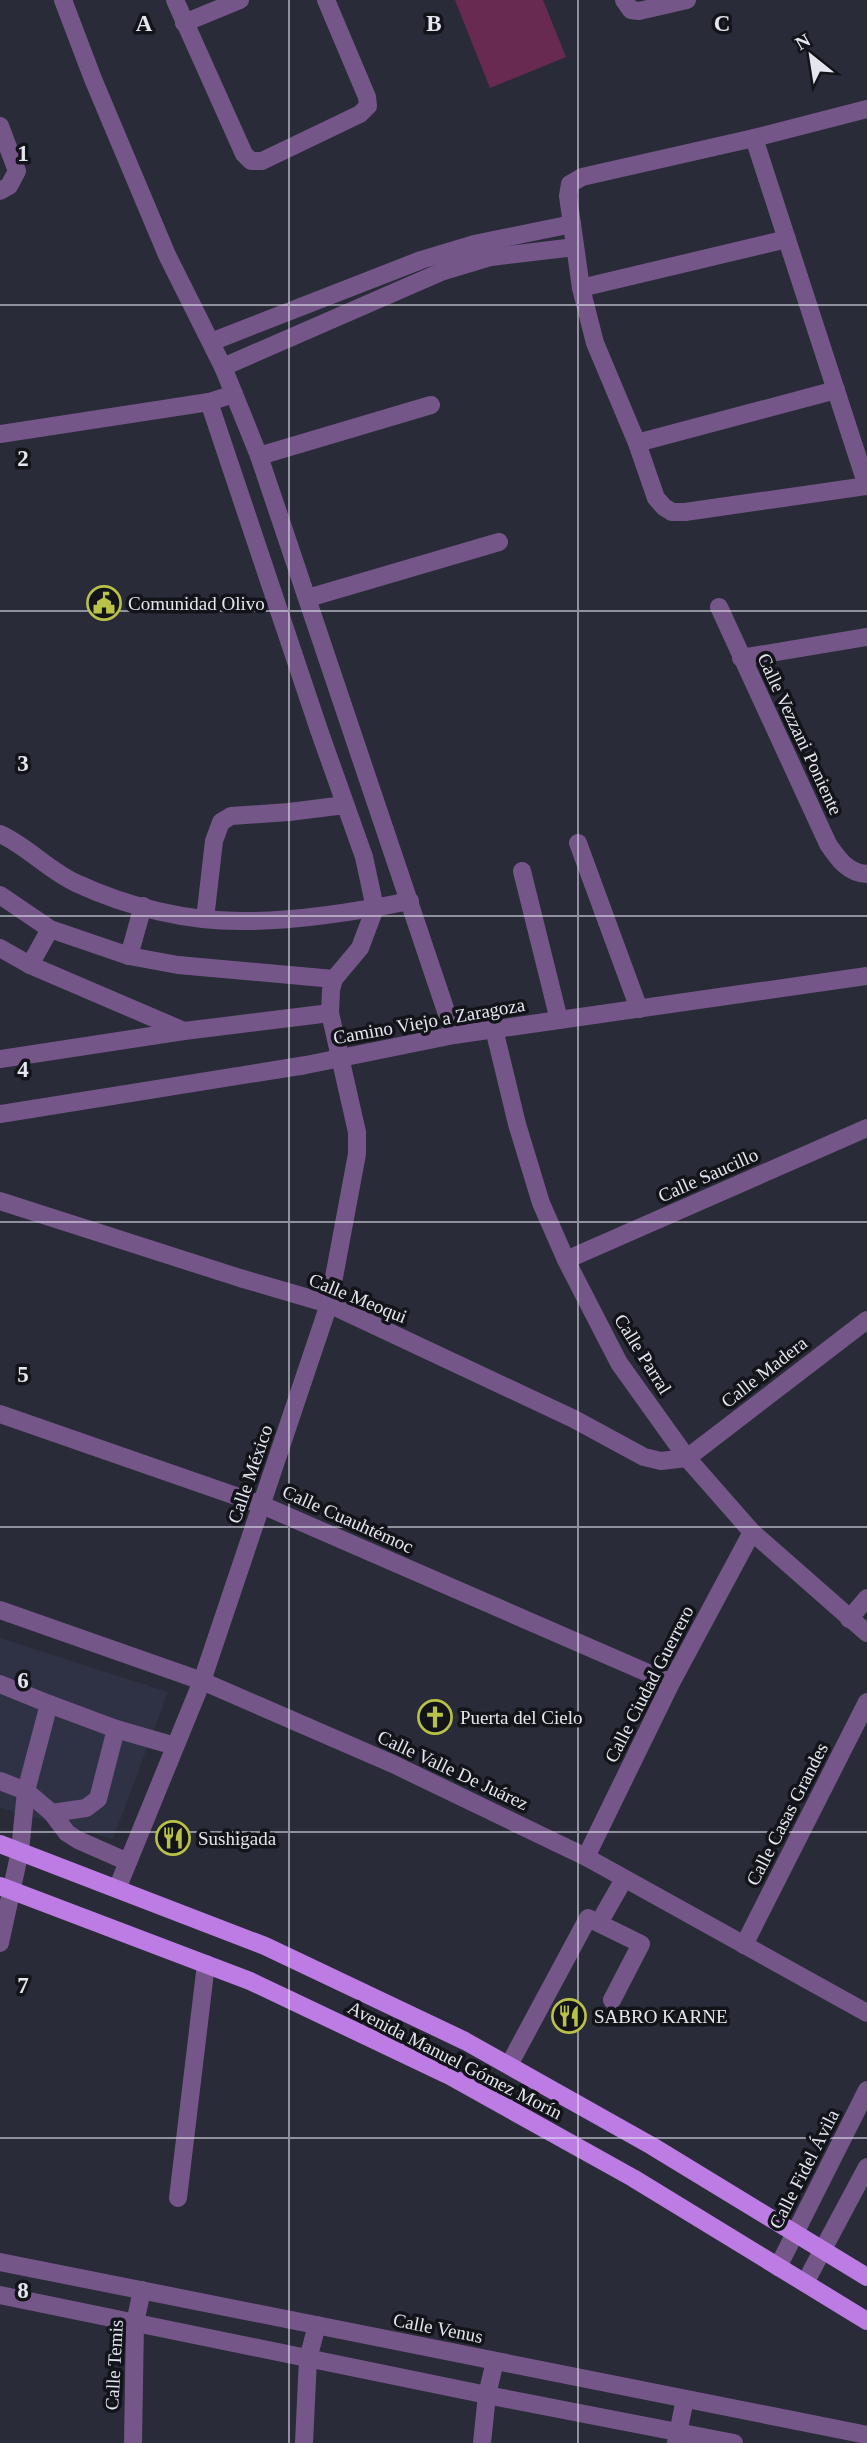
<svg xmlns="http://www.w3.org/2000/svg" width="867" height="2443" font-family="Georgia,serif">
  <style>
    .built { fill: #2f3145 }
    .garden { fill: #692a51 }
    .lines { fill: none; stroke-linecap: round; stroke-linejoin: round }
    .minor { stroke: #755688; stroke-width: 18 }
    .major { stroke: #bd7ce4; stroke-width: 18 }
    .grid { fill: none; stroke: #e4e5ef; stroke-width: 2; stroke-opacity: 0.55 }
    .labels { text-anchor: middle; dominant-baseline: central; stroke-width: 7; stroke-linejoin: round; paint-order: stroke }
    .poi-label { font-size: 19px; fill: #e4e5ef; stroke: #13141a; text-anchor: start }
    .street-label { font-size: 19px; fill: #e4e5ef; stroke: #13141a }
    .grid-label { font-size: 23px; text-anchor: middle; font-weight: bold; fill: #e4e5ef; stroke: #13141a; stroke-width: 7; stroke-linejoin: round; paint-order: stroke }
  </style>
  <rect width="100%" height="100%" fill="#292b38"/>
  <path class="built" d="M0,1638L168,1692L113,1839L0,1808Z"/>
  <path class="garden" d="M455,0H543L566,57L490,88Z"/>
  <g class="lines">
    <g class="minor">
      <path d="M63,0L93,79L167,255L223,367L259,456L454,1035"/>
      <path d="M175,0L244,154L251,161H262L360,114L368,106L367,97L326,0"/>
      <path d="M624,0L631,10L639,11L687,0"/>
      <path d="M184,23L240,0"/>
      <path d="M867,109L754,138L582,177L570,184L568,196L581,288L595,343L637,443L656,498L664,507L672,512H685L867,486"/>
      <path d="M0,126L17,171L9,186L0,191"/>
      <path d="M754,138L867,486"/>
      <path d="M581,288L787,239"/>
      <path d="M211,342L421,260L474,244L572,224"/>
      <path d="M223,367L441,272L491,257L575,247"/>
      <path d="M0,434L209,402L234,394"/>
      <path d="M637,443L836,390"/>
      <path d="M259,456L431,405"/>
      <path d="M308,598L499,542"/>
      <path d="M719,607L828,844C838,859 848,873 867,874"/>
      <path d="M741,658L867,637"/>
      <path d="M0,834C27,846 48,870 76,883C127,907 189,922 246,921C297,921 360,911 410,901"/>
      <path d="M578,843L639,1009"/>
      <path d="M522,871L559,1020"/>
      <path d="M0,895L50,929L129,956L178,965L334,979"/>
      <path d="M205,919L214,841L221,822L231,816L289,812L345,805"/>
      <path d="M0,948L30,965L184,1031"/>
      <path d="M129,956L143,906"/>
      <path d="M30,965L50,929"/>
      <path d="M494,1029L517,1124L541,1203L566,1260L619,1363L687,1458L752,1532L867,1633"/>
      <path d="M0,1059L184,1031L330,1013"/>
      <path d="M0,1114L306,1065L454,1035L867,976"/>
      <path d="M0,1201L240,1278L329,1304L574,1419L644,1457L661,1461L687,1458L867,1320"/>
      <path d="M566,1260L867,1128"/>
      <path d="M0,1414L262,1505L671,1683"/>
      <path d="M0,1610L202,1681L393,1764L586,1857L867,2013"/>
      <path d="M849,1619L867,1598"/>
      <path d="M0,1684L49,1704L26,1791L20,1851L0,1943"/>
      <path d="M49,1704L116,1729L98,1799L86,1808L52,1813"/>
      <path d="M116,1729L175,1746"/>
      <path d="M0,1781L26,1791L52,1813L67,1833L78,1840L128,1862"/>
      <path d="M586,1857L671,1683L752,1532"/>
      <path d="M117,1889L202,1681L329,1304L357,1154V1132L330,1013L331,990L334,979L360,948L375,908L364,857L319,730L209,402"/>
      <path d="M599,1923L624,1879"/>
      <path d="M744,1945L867,1702"/>
      <path d="M509,2065L588,1918L641,1944L612,2000"/>
      <path d="M178,2198L206,1964"/>
      <path d="M0,2262L867,2435"/>
      <path d="M778,2267L867,2090"/>
      <path d="M805,2283L867,2167"/>
      <path d="M0,2295L487,2395L734,2443"/>
      <path d="M133,2443L135,2323L142,2290"/>
      <path d="M304,2443L308,2359L317,2325"/>
      <path d="M482,2443L487,2395L495,2361"/>
      <path d="M676,2443L685,2399"/>
    </g>
    <g class="major">
      <path d="M0,1844L265,1946L465,2041L652,2146L867,2277"/>
      <path d="M0,1886L250,1981L448,2075L633,2178L867,2321"/>
    </g>
  </g>
  <path class="grid" d="M289,0V2443M578,0V2443M0,305H867M0,611H867M0,916H867M0,1222H867M0,1527H867M0,1832H867M0,2138H867"/>
  <defs>
    <g id="civic-ring" transform="scale(1.75)"><circle r="9.5" fill="#13141a" stroke="#b9c146" stroke-width="1.5"/><path d="M-.6-6.5H3V-4.5H.6V-3L4-1V1h2V6H-6V1h2V-1L-.6-3ZM-1.2 2.5V6h2.4V2.5Z" fill="#b9c146"/></g>
    <g id="church-ring" transform="scale(1.75)"><circle r="9.5" fill="#13141a" stroke="#b9c146" stroke-width="1.5"/><path d="M-1.2-6h2.4v3.5h3.3v2.4h-3.3V6h-2.4V-.1h-3.3v-2.4h3.3Z" fill="#b9c146"/></g>
    <g id="restaurant-ring" transform="scale(1.75)"><circle r="9.5" fill="#13141a" stroke="#b9c146" stroke-width="1.5"/><path d="M-5-6h1v4h1v-4h1v4h1v-4h1v5L-1.5 .5V6h-2V.5L-5-1ZM5-6V6H3V1.5H1.5Q1.5-4 5-6Z" fill="#b9c146"/></g>
  </defs>
  <g fill-rule="evenodd">
    <use href="#civic-ring" x="104" y="603"/>
    <use href="#church-ring" x="435" y="1717"/>
    <use href="#restaurant-ring" x="173" y="1838"/>
    <use href="#restaurant-ring" x="569" y="2016"/>
  </g>
  <g class="labels">
    <g class="poi-label">
      <text x="128" y="603">Comunidad Olivo</text>
      <text x="460" y="1717">Puerta del Cielo</text>
      <text x="198" y="1838">Sushigada</text>
      <text x="594" y="2016">SABRO KARNE</text>
    </g>
    <g class="street-label">
      <text transform="translate(800 734) rotate(65)">Calle Vezzani Poniente</text>
      <text transform="translate(429 1021) rotate(-10)">Camino Viejo a Zaragoza</text>
      <text transform="translate(708 1175) rotate(-24)">Calle Saucillo</text>
      <text transform="translate(358 1298) rotate(22)">Calle Meoqui</text>
      <text transform="translate(643 1354) rotate(58)">Calle Parral</text>
      <text transform="translate(764 1372) rotate(-38)">Calle Madera</text>
      <text transform="translate(250 1474) rotate(-71)">Calle México</text>
      <text transform="translate(348 1519) rotate(24)">Calle Cuauhtémoc</text>
      <text transform="translate(649 1684) rotate(-63)">Calle Ciudad Guerrero</text>
      <text transform="translate(453 1770) rotate(25)">Calle Valle De Juárez</text>
      <text transform="translate(787 1814) rotate(-63)">Calle Casas Grandes</text>
      <text transform="translate(455 2060) rotate(27)">Avenida Manuel Gómez Morín</text>
      <text transform="translate(804 2169) rotate(-63)">Calle Fidel Ávila</text>
      <text transform="translate(438 2328) rotate(11)">Calle Venus</text>
      <text transform="translate(114 2365) rotate(-87)">Calle Temis</text>
    </g>
  </g>
  <g class="grid-label">
    <text x="144" y="31">A</text>
    <text x="434" y="31">B</text>
    <text x="722" y="31">C</text>
    <text x="23" y="161">1</text>
    <text x="23" y="466">2</text>
    <text x="23" y="771">3</text>
    <text x="23" y="1077">4</text>
    <text x="23" y="1382">5</text>
    <text x="23" y="1688">6</text>
    <text x="23" y="1993">7</text>
    <text x="23" y="2298">8</text>
  </g>
  <g transform="translate(811 56) rotate(330)" stroke="#13141a" stroke-width="5" paint-order="stroke">
  <path d="M0-5L12 26L0 18L-12 26Z" fill="#e4e5ef"/>
  <text y="-10" font-size="19" font-weight="bold" text-anchor="middle" fill="#e4e5ef">N</text>
  </g>
</svg>
